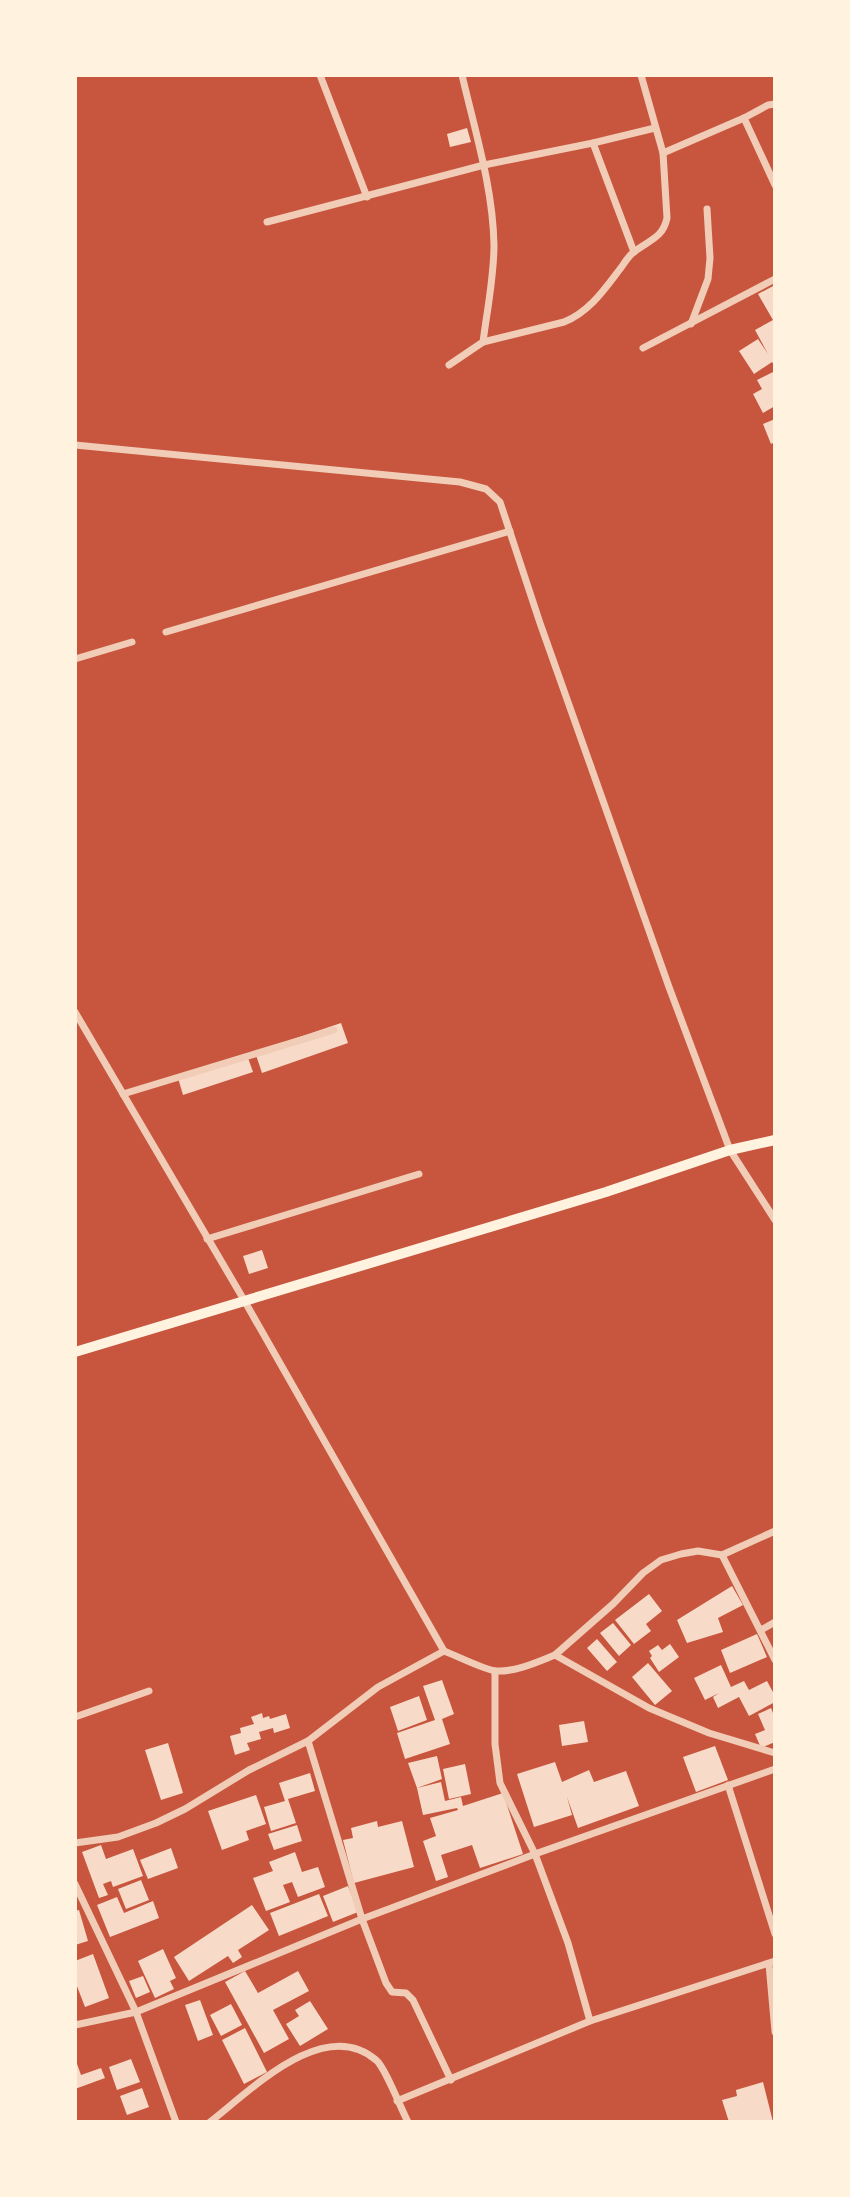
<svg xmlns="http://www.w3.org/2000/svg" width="850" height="2197" font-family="'PT Sans Narrow',sans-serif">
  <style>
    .building { fill: #f7dbc8 }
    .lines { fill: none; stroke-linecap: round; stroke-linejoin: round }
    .minor { stroke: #f1ccb7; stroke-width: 7 }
    .secondary { stroke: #fff3e0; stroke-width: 10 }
  </style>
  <rect width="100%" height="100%" fill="#c8553d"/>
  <g class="building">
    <path d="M467,128L471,142L450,147L447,134Z"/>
    <path d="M775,285V366L772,362L754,374L739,351L758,339L768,354L755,330L773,320L758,294Z"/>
    <path d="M775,371V406L763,413L753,394L762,389L757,380Z"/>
    <path d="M775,419V442L771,444L763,424Z"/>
    <path d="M341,1023L348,1043L262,1073L255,1052Z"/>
    <path d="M247,1055L253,1072L183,1095L178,1078Z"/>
    <path d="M262,1250L268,1268L249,1274L243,1256Z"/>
    <path d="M732,1586L743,1605L718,1618L723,1632L687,1643L677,1620Z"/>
    <path d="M649,1594L662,1611L646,1624L651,1631L634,1644L615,1620Z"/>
    <path d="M613,1623L631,1645L619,1656L600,1633Z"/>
    <path d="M757,1634L767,1657L730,1673L721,1650Z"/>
    <path d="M597,1639L617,1662L607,1671L587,1648Z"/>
    <path d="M670,1644L679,1657L659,1672L650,1658L652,1656L649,1651L658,1645L662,1650Z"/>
    <path d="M648,1663L672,1691L655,1705L632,1677Z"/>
    <path d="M721,1665L731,1687L744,1681L749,1690L767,1681L775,1696V1702L749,1716L739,1697L718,1708L713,1697L719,1693L705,1700L694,1678Z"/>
    <path d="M442,1680L454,1714L442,1719L450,1744L405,1759L397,1733L435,1720L423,1686Z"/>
    <path d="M419,1696L427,1720L398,1731L390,1707Z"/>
    <path d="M771,1708L775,1718V1742L761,1748L755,1734L765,1730L758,1714Z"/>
    <path d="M262,1713L263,1718L269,1716L270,1719L286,1714L290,1728L274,1733L273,1728L259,1732L261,1739L247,1743L250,1750L235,1755L230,1736L241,1733L240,1728L254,1724L251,1717Z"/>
    <path d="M584,1721L588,1742L562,1746L559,1725Z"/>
    <path d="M168,1743L183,1793L161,1800L145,1750Z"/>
    <path d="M715,1746L728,1780L696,1792L683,1757Z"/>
    <path d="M437,1756L442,1779L417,1788L441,1782L445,1801L461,1797L463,1806L503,1793L523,1854L480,1868L472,1845L441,1855L448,1877L436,1881L423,1841L436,1836L430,1818L458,1810L457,1808L423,1815L417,1788L408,1763Z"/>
    <path d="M555,1762L562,1782L589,1770L594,1782L626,1771L639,1806L578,1828L567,1797L572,1815L534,1827L517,1774Z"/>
    <path d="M465,1764L471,1794L449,1799L443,1769Z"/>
    <path d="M310,1773L315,1791L288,1799L296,1823L271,1831L264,1807L285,1801L279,1783Z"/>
    <path d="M256,1795L266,1824L246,1831L249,1840L222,1850L208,1811Z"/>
    <path d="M377,1821L378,1827L402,1821L414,1867L354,1883L343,1840L353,1838L351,1828Z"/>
    <path d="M297,1825L302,1841L274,1850L268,1834Z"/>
    <path d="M101,1845L106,1859L133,1849L143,1876L113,1887L111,1881L103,1884L108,1895L99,1898L82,1852Z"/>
    <path d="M171,1848L178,1868L148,1879L140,1860Z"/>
    <path d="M295,1852L302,1872L318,1867L325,1887L298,1897L292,1882L283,1885L290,1902L266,1911L253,1878L273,1871L269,1862Z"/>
    <path d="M141,1880L149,1900L126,1909L118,1889Z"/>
    <path d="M348,1886L358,1912L333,1922L323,1896Z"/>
    <path d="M319,1894L328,1916L279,1936L270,1913Z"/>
    <path d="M117,1897L124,1913L153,1901L159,1918L110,1937L97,1905Z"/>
    <path d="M252,1905L269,1930L238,1950L242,1957L233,1963L228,1956L189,1981L174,1957Z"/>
    <path d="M79,1910L88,1941L75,1945V1911Z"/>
    <path d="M163,1949L176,1978L170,1981L174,1989L155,1998L138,1961Z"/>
    <path d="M93,1954L109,1998L85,2007L75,1981V1961Z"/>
    <path d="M245,1971L258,1993L298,1971L309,1991L273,2010L289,2039L264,2053L225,1982Z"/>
    <path d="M143,1976L150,1992L136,1998L129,1981Z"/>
    <path d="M200,2000L213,2035L198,2041L185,2005Z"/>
    <path d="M310,2001L328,2029L300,2046L286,2024L299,2016L295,2010Z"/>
    <path d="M231,2004L242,2025L221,2036L210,2015Z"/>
    <path d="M245,2028L267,2072L244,2084L222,2040Z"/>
    <path d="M131,2059L140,2082L117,2090L109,2067Z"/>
    <path d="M76,2061L81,2075L101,2068L105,2078L75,2089Z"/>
    <path d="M763,2082L773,2122H729L722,2100L737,2096L736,2090Z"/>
    <path d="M142,2088L149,2107L127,2115L120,2096Z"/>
  </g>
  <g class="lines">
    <g class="minor">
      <path d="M320,75L367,197"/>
      <path d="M744,118L775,185"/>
      <path d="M593,143L634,252"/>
      <path d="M663,153L744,118L768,105L775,104"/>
      <path d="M267,222L484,165L593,143L655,128"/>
      <path d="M691,324L708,279L710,258L707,209"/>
      <path d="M483,342L564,322C589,312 604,290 620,269C624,264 628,256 634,252C649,240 663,238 667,218L663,153L641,75"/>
      <path d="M643,348L775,279"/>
      <path d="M449,365L483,342C487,311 494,277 494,245C493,188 475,131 462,75"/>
      <path d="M75,445L460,482L486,489L500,502L540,623L669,987L730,1150L775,1220"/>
      <path d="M166,632L510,531"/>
      <path d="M75,659L132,642"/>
      <path d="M75,1012L244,1300L444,1651"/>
      <path d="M123,1094L334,1030"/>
      <path d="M207,1239L419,1174"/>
      <path d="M722,1555L775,1660"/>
      <path d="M761,1630L775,1622"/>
      <path d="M555,1655L649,1708L709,1733L775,1753"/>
      <path d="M495,1671V1744L500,1783L535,1854L568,1943L590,2021"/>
      <path d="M75,1717L149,1691"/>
      <path d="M308,1741L362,1919L386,1983L392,1992L406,1993L413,2000L451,2080"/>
      <path d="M728,1785L775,1934"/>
      <path d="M75,1843L118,1837L156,1823L185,1809L249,1770L308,1741L378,1687L444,1651C457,1656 485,1670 496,1671C516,1672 537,1662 555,1655L613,1604L643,1573L661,1560L681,1554L698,1551L722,1555L775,1531"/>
      <path d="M75,1884L136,2012L176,2122"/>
      <path d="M769,1964L775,2032"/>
      <path d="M75,2025L136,2012L362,1919L535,1854L775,1769"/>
      <path d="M397,2101L590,2021L775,1961"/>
      <path d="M210,2122C250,2091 324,2015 376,2060C385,2067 401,2109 408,2122"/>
    </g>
    <path class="secondary" d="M75,1352L606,1192L730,1150L775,1140"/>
  </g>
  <rect width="850" height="2197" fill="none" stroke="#fff3e0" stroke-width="154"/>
</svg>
